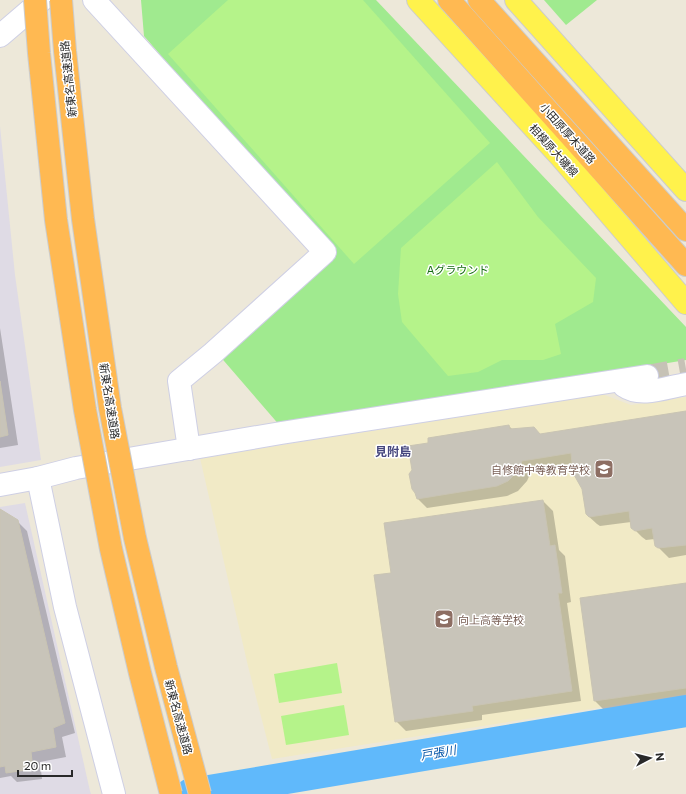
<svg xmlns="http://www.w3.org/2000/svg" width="686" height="794" font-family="Commissioner,'Noto Sans JP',sans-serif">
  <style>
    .industrial { fill: #dfdbe5 }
    .education { fill: #f1eac6 }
    .green { fill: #a0ea8f }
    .pitch { fill: #b5f38a }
    .shadow { fill: #0003 }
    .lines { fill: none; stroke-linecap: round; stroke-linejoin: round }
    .river { stroke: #60b9fb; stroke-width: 32 }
    .building { fill: #c8c4b9; stroke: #c9c4b3 }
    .minor-tunnel { stroke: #c6c2b6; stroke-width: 22; stroke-dasharray: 22 11; stroke-linecap: butt }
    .minor-casing { stroke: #cecfe4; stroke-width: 24 }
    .major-casing { stroke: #ccc; stroke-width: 24 }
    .highway-casing { stroke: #ccc; stroke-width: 24 }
    .minor { stroke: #fff; stroke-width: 22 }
    .major { stroke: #fff24c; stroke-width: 22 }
    .highway { stroke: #ffb952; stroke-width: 22 }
    .highway-bridge-casing { stroke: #ccc; stroke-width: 24; stroke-linecap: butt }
    .highway-bridge { stroke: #ffb952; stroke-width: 22 }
    .labels { text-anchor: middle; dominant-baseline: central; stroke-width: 3; stroke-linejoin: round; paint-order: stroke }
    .street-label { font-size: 11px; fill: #292929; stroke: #fff }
    .park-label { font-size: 11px; fill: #166d12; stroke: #fff }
    .education-label { font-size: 11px; fill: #785e54; stroke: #fff; text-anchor: end }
    .neighbourhood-label { font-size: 12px; font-weight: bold; fill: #45467e; stroke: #fff }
    .water-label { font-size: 12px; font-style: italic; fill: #0052a6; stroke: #fff }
  </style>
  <rect width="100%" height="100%" fill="#ede8d9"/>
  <g class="industrial">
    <path d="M0,126L15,275L41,460L0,467Z"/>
    <path d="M25,503L90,791L91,794H0V507Z"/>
  </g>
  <path class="education" d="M602,394L631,405L686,397V694L272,759L248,666L200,458Z"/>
  <g class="green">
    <path d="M141,0H376L686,327V360L281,427L218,354L333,253L144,36Z"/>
    <path d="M544,0H597L566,25Z"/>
  </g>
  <g class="pitch">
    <path d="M228,0H363L490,143L354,264L168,54Z"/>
    <path d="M497,162L538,217L596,278L593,302L555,324L561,354L543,360H502L478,372L448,376L402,322L398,294L401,248Z"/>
    <path d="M337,663L342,693L279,703L274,674Z"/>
    <path d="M344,705L349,735L286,745L281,716Z"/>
  </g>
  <g class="shadow">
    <path d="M0,328L18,445L0,448Z"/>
    <path d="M686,412V555L669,558L656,545L655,539L646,540L642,537L632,527L631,522L600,526L597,524L586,514L583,489L573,464L532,470L527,481L518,491L507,496L427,508L417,498L509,426L513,430L541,435Z"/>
    <path d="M543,501L553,511L559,550L565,556L571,602L567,603L581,701L482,715V720L406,731L396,721L392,574Z"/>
    <path d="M0,510L17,521L27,531L75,733L62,737L66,757L40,762L42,779L17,782L11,776L0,778Z"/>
    <path d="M686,584V703L608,714L595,701Z"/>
  </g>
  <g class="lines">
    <path class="river" d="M191,794L686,711"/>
  </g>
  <g class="building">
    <path d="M0,381L8,435L0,437Z"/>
    <path d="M686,411V545L658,548L655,546L652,528L635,531L631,528L629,511L589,517L586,514L582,489L573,473L571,453L522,461L518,471L508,481L497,486L417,499L415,493L412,489L409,474L412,470L408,446L428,443V438L509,425L510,429L534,427L540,434Z"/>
    <path d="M543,500L550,546L555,545L562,593H558L572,691L472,706L473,711L395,722L374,575L391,573L384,523Z"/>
    <path d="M0,509L18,520L65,723L53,728L56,747L31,752L33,769L6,773L5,766L0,767Z"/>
    <path d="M686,583V688L594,701L580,598Z"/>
  </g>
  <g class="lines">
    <path class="minor-tunnel" d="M647,376L686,369"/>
    <g class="minor-casing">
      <g id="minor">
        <path d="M94,0L325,252L213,353L179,381L189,449"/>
        <path d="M0,36L42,0"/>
        <path d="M624,386C641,398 667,387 686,384"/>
        <path d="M38,478L76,468L281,433L647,376"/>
        <path d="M0,485L38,478L65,607L114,794"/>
      </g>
    </g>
    <g class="major-casing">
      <g id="major">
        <path d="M418,0L561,157L686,303"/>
        <path d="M516,0L686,190"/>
      </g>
    </g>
    <g class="highway-casing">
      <g id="highway">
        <path d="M449,0L686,265"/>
        <path d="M479,0L686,230"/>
      </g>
    </g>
    <use href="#minor" class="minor"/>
    <use href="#major" class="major"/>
    <use href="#highway" class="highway"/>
    <g class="highway-bridge-casing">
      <g id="highway-bridge">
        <path d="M35,0L39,53L56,220L85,410L111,549L140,673L171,794"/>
        <path d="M61,0L65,51L83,219L110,408L135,538L166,667L200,794"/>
      </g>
    </g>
    <use href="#highway-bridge" class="highway-bridge"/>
  </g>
  <defs>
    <g id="school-square" transform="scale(1)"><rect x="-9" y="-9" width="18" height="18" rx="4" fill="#8d6e63" stroke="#fff"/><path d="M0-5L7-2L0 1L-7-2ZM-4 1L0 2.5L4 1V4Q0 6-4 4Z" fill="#fff"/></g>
  </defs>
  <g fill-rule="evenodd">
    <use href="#school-square" x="604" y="469"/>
    <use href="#school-square" x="444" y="619"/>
  </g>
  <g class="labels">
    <g class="street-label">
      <text transform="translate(68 79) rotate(-96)">新東名高速道路</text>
      <text transform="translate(568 133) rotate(48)">小田原厚木道路</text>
      <text transform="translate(554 150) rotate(48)">相模原大磯線</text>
      <text transform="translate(110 401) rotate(81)">新東名高速道路</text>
      <text transform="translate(179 717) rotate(75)">新東名高速道路</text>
    </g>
    <g class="park-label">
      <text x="458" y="269">Aグラウンド</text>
    </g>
    <g class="education-label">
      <text x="590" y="469">自修館中等教育学校</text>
      <text x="458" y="619" text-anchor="start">向上高等学校</text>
    </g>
    <g class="neighbourhood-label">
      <text x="393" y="451">見附島</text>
    </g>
    <g class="water-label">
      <text transform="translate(438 752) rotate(-10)">戸張川</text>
    </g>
  </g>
  <g transform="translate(650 758) rotate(83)" stroke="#ffffff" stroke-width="3" paint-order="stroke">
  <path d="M0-3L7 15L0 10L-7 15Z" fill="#292929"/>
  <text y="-6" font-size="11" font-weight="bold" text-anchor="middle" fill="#292929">N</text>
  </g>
  <path d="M18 770v6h54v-6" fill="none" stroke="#292929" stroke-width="2"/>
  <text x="24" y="770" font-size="12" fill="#292929" stroke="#ffffff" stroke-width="3" paint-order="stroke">20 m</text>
</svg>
